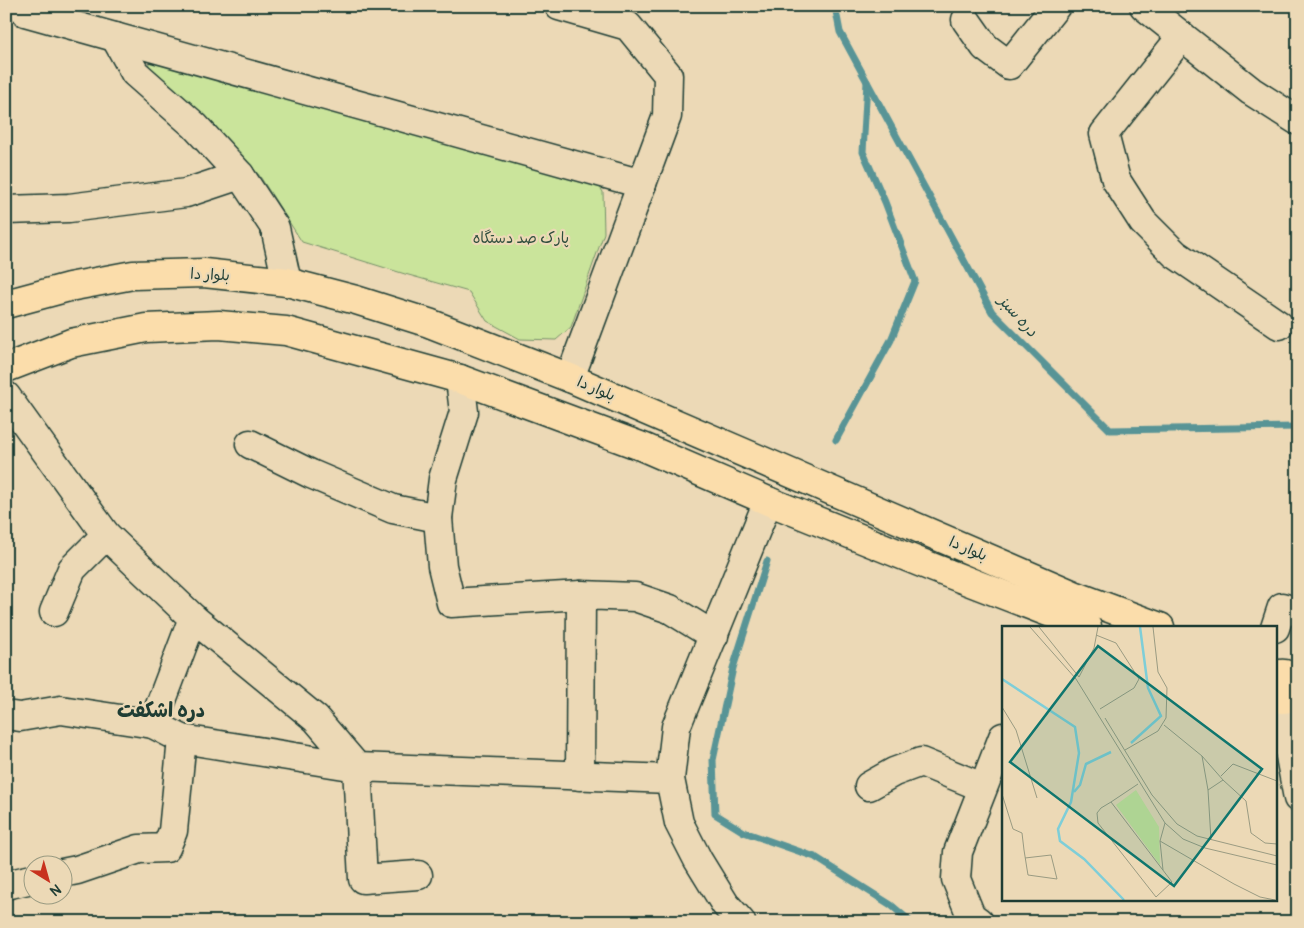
<svg xmlns="http://www.w3.org/2000/svg" width="1304" height="928" font-family="Pangolin,'Playpen Sans Arabic',sans-serif">
  <style>
    .green { fill: #cae49b; stroke: #749068 }
    .lines { fill: none; stroke-linecap: round; stroke-linejoin: round }
    .stream { stroke: #589496; stroke-width: 7 }
    .minor-casing { stroke: #1f3d34; stroke-width: 31 }
    .major-casing { stroke: #1f3d34; stroke-width: 31 }
    .minor { stroke: #ecd9b6; stroke-width: 28 }
    .major { stroke: #fbddab; stroke-width: 28 }
    .labels { text-anchor: middle; dominant-baseline: central; stroke-width: 4.5; stroke-linejoin: round; paint-order: stroke }
    .park-label { font-size: 15px; fill: #304e3e; stroke: #ecd9b6 }
    .street-label { font-size: 15px; fill: #1f3d34; stroke: #ecd9b6 }
    .water-label { font-size: 16px; font-style: italic; fill: #284c44; stroke: #ecd9b6 }
    .district-label { font-size: 20px; font-weight: bold; fill: #1f3d34; stroke: #ecd9b6 }
    .inset-river { fill: none; stroke: #7eced8; stroke-width: 2.5 }
    .inset-road { fill: none; stroke: #9a9b82; stroke-width: 1 }
    .view { fill: #0f766e; fill-opacity: 0.15; stroke: #0f766e; stroke-width: 2.5 }
    .inset-edge { fill: none; stroke: #1f3d34; stroke-width: 2.5 }
  </style>
  <rect width="100%" height="100%" fill="#ecd9b6"/>
  <filter id="ink" filterUnits="userSpaceOnUse"><feTurbulence type="fractalNoise" baseFrequency=".02" numOctaves="2"/><feDisplacementMap in="SourceGraphic" scale="10" xChannelSelector="R" yChannelSelector="G"/><feConvolveMatrix kernelMatrix="1 2 1 2 8 2 1 2 1" color-interpolation-filters="sRGB"/></filter>
  <g filter="url(#ink)">
    <path class="green" d="M150,53L595,180L603,192L604,233L571,327L556,340L520,339L487,321L469,292L405,274L302,242L259,175L206,117L148,72Z"/>
    <g class="lines">
      <g class="stream">
        <path d="M835,6L840,32L992,312L1110,430L1298,427"/>
        <path d="M836,440L891,340L915,281L885,202L863,152L867,82"/>
        <path d="M767,561L733,668L713,760L715,814L744,832L815,857L891,905L911,922"/>
      </g>
      <g class="minor-casing">
        <g id="minor">
          <path d="M26,6L25,12L642,184"/>
          <path d="M559,6L628,26L668,75L667,116L570,378"/>
          <path d="M1144,6L1251,91L1298,121"/>
          <path d="M966,20L985,47L1009,65L1056,6"/>
          <path d="M1182,36L1104,134L1116,180L1143,222L1175,254L1279,325"/>
          <path d="M115,37L135,73L195,126L240,175L275,228L287,282"/>
          <path d="M6,210L69,208L186,193L240,175"/>
          <path d="M460,379L464,412L443,479L438,518L442,566L451,603L581,595"/>
          <path d="M6,396L106,535L193,618L153,724L61,710L20,717L6,715"/>
          <path d="M250,444L311,474L393,509L438,518"/>
          <path d="M54,612L72,569L106,535"/>
          <path d="M1275,628L1282,607L1298,612"/>
          <path d="M1279,699L1298,798"/>
          <path d="M153,724L182,739L357,767L316,719L193,618"/>
          <path d="M580,776L581,595L635,597L670,609L714,636"/>
          <path d="M869,786L894,772L921,762L982,787"/>
          <path d="M62,873L77,870L139,849L166,848L173,831L182,739"/>
          <path d="M418,875L363,879L357,767L670,779"/>
          <path d="M6,885L32,879"/>
          <path d="M741,922L725,904L698,860L679,823L670,779L676,727L768,501"/>
          <path d="M979,922L971,916L956,879L958,852L1003,737"/>
        </g>
      </g>
      <g class="major-casing">
        <g id="major">
          <path d="M6,304L69,287L133,275L204,273L287,282L356,300L429,323L570,378L1074,595L1160,627"/>
          <path d="M6,368L71,343L146,328L219,325L286,331L460,379L643,447L768,501L934,568L1087,627"/>
          <path d="M1275,676C1284,671 1292,675 1296,684C1296,697 1287,701 1275,698"/>
        </g>
      </g>
      <use href="#minor" class="minor"/>
      <use href="#major" class="major"/>
    </g>
  </g>
  <g class="labels">
    <g class="park-label">
      <text x="521" y="238">پارک صد دستگاه</text>
    </g>
    <g class="street-label">
      <text transform="translate(210 275) rotate(3)">بلوار دا</text>
      <text transform="translate(596 389) rotate(23)">بلوار دا</text>
      <text transform="translate(968 549) rotate(23)">بلوار دا</text>
    </g>
    <g class="water-label">
      <text transform="translate(1018 316) rotate(48)">دره سبز</text>
    </g>
    <g class="district-label">
      <text x="161" y="710">دره اشکفت</text>
    </g>
  </g>
  <g transform="translate(1002 626)">
    <rect width="275" height="275" fill="#ecd9b6"/>
    <path d="M134,164L157,201L158,239L114,179Z" fill="#cae49b"/>
    <path class="inset-river" d="M0,53L73,101L77,127L69,176L56,203L58,215L82,233L122,274M129,117L159,90L146,62L138,1M72,166L78,159L84,138L109,126"/>
    <path class="inset-road" d="M28,1L74,53L163,197L181,213L203,222L275,239M37,1L77,51M94,9L114,17L137,53L132,62L98,83M77,51L92,22L96,1M0,81L14,104L35,172M103,92L150,169L175,198L195,210L275,230M162,99L200,130M123,124L156,105L164,92L165,62L156,46L151,1M219,150L231,138L275,155M206,164L200,130L221,154M0,168L11,203L20,207L22,224L25,243L26,249L55,253L49,229L23,232M109,176L170,256L154,271L96,197L95,187L99,182L109,176L136,158M209,214L206,164L221,154L244,175L249,207L263,217L275,218M158,215L232,258L258,271L273,274M161,244L158,215L163,197"/>
    <path class="view" d="M96,20L260,143L172,260L8,136Z"/>
    <rect width="275" height="275" class="inset-edge"/>
  </g>
  <rect width="1304" height="928" fill="none" stroke="#ecd9b6" stroke-width="25"/>
  <rect x="12" y="12" width="1279" height="903" fill="none" stroke="#1f3d34" stroke-width="2" filter="url(#ink)"/>
  <g transform="translate(48 880) rotate(143)"><circle r="24" fill="#ecd9b6" stroke="#9a9b82"/>
  <path d="M0-4L9 19L0 12L-9 19Z" fill="#c8321e"/>
  <text y="-8" font-size="14" font-weight="bold" text-anchor="middle" fill="#1f3d34">N</text>
  </g>
</svg>
